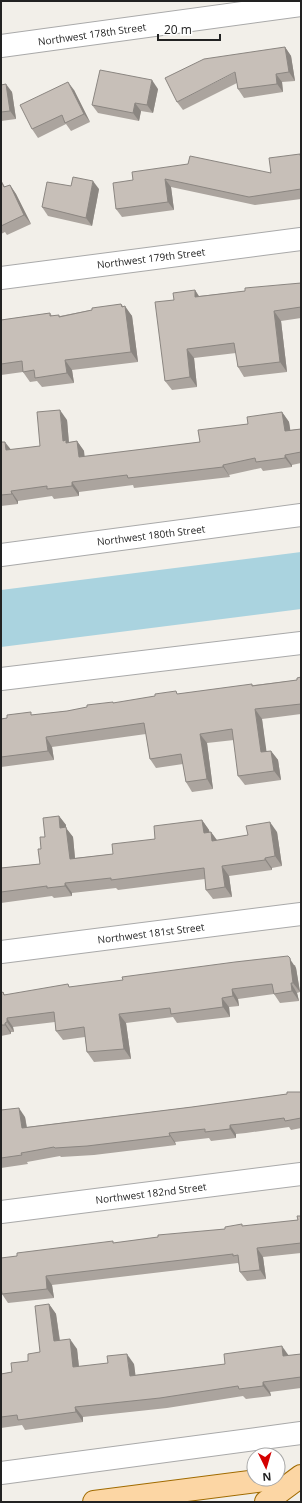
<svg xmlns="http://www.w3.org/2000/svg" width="302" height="1503" font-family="'Open Sans',sans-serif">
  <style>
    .water { fill: #aad3df }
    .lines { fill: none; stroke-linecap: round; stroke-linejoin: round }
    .minor-casing { stroke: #a9a9a9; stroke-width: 24 }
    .major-casing { stroke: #a06b00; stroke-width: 24 }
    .minor { stroke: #fff; stroke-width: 22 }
    .major { stroke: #fcd6a4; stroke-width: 22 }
    .wall { fill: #aba49e }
    .shaded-wall { fill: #8b8681 }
    .building { fill: #c7bfb8; stroke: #8b8681 }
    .labels { text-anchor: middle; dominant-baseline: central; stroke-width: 3; stroke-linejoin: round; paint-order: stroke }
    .street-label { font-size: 10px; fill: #222; stroke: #fff }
  </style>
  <rect width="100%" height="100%" fill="#f2efe9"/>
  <path class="water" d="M301,552V609L1,647V590Z"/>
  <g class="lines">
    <g class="minor-casing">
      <g id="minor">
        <path d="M1,46L301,5"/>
        <path d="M1,278L301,239"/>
        <path d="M1,555L301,515"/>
        <path d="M1,679L301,643"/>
        <path d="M1,952L301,914"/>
        <path d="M1,1212L301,1174"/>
        <path d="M1,1473L301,1433"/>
      </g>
    </g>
    <g class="major-casing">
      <g id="major">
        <path d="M94,1502L272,1479"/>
        <path d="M266,1502L301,1476"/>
      </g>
    </g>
    <use href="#minor" class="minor"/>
    <use href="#major" class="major"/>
  </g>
  <g class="wall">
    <path d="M285,47L291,56L295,81L282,82L283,92L244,98L238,89L237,83L183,110L177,102Z"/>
    <path d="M1,85L12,92L16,119L1,121Z"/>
    <path d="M158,89L153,113L141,111L139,121L98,113L92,105Z"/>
    <path d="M74,90L90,122L71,131L66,124L38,138L32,129Z"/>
    <path d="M300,154L301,155V199L255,205L171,187L174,210L122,217L116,209L133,180L271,173Z"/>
    <path d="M1,180L5,187L10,185L16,194L31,224L7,235L5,232L1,234Z"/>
    <path d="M71,186L99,189L92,226L48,216L42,207Z"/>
    <path d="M301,283V318L281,321L287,372L244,377L238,367L236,353L194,358L197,387L172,390L165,381L174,300L195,290L199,296L245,291Z"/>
    <path d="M121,304L132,316L138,362L72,370L74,383L42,387L37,381L30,382L23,372L1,375V320L50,313L52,316H60Z"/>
    <path d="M282,412L289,422L290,430L301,429V463L292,465V467L263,471L261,468L229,475L230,477L134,488L133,485L79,492V496L54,499L52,496L18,501V504L1,506V442L11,450L40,446L67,420L69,442L77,441L84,451V457L200,442L248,424Z"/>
    <path d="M301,677V714L262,719L266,752L271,751L278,760L281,780L245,785L238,776L234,740L207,743L213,789L192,792L186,782L183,764L156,768L150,759L146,734L52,747L54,760L1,767V719L67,711L178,694L297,680Z"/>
    <path d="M59,816L66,825V828L73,837L75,858L113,854L155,839L202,820L209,830L210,833L211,832L217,840L277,832L282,866L272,868V870L229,876L232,897L213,899L206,890L205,879L118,890L116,888L72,893V896L54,898L52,896L1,903V868L40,864L41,849L45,837Z"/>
    <path d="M295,965L296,968L300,992L297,993L299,1001L280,1003L274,994L238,999L239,1006L229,1007L230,1017L177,1023L173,1017L126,1023L131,1059L94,1062L87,1052L85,1037L63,1040L56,1031L55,1022L13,1027L14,1032H11V1034L1,1036V993L3,992L5,995L71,987Z"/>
    <path d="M301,1092V1128L291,1130L289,1127L246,1133L236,1134V1138L211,1141L209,1138L175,1142L176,1145L94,1155L61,1157L60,1156L27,1162L28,1164L1,1168V1110L25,1117L27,1127L192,1107L287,1094Z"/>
    <path d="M301,1216V1253L263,1257L266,1279L247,1281L240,1272L239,1265L238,1263L52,1285L54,1298L8,1303L2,1294L114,1243L225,1229L298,1220Z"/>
    <path d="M49,1304L56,1314L60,1340L77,1349L79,1367L134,1364L135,1375L225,1364L301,1354V1388L270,1392L271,1396L246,1399L243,1396L167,1408L83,1417V1422L25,1430L22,1425L1,1428V1374L12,1372L28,1361L40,1352Z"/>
  </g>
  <g class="shaded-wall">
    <path d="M285,47L291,56L295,81L289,72Z"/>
    <path d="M276,74L282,82L283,92L277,84Z"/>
    <path d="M152,80L158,89L153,113L147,105Z"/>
    <path d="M68,82L74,90L90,122L84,114Z"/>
    <path d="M6,84L12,92L16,119L10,111Z"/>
    <path d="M135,103L141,111L139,121L133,113Z"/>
    <path d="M165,179L171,187L174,210L168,202Z"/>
    <path d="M93,181L99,189L92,226L86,218Z"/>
    <path d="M10,185L16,194L31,224L24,215Z"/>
    <path d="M195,290L201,300L195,297Z"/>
    <path d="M121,304L125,310V306L132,316L138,362L131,352Z"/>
    <path d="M274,311L281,321L287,372L280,362Z"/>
    <path d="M187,349L194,358L197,387L190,377Z"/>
    <path d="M65,360L72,370L74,383L67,373Z"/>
    <path d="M60,410L67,420L69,445L63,441Z"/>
    <path d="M282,412L289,422L292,440L285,431Z"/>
    <path d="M77,441L84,451L86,467L79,457Z"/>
    <path d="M5,442L12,451L6,450Z"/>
    <path d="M285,455L292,465V467L285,458Z"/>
    <path d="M223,465L229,475L230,477L223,467Z"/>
    <path d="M72,482L79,492V496L72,486Z"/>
    <path d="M11,491L18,501V504L12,494Z"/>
    <path d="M255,709L262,719L268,762L261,752Z"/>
    <path d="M200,734L207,743L213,789L207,779Z"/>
    <path d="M46,737L52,747L54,760L48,751Z"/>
    <path d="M271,751L278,760L281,780L274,771Z"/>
    <path d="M59,816L66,825V828L73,837L76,869L70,859L60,828Z"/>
    <path d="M202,820L209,830L211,843L204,833Z"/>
    <path d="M270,822L277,832L282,866L275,856Z"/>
    <path d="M211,832L218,842L212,841Z"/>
    <path d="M265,858L272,868V870L265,860Z"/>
    <path d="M222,866L229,876L232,897L225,887Z"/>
    <path d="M65,883L72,893V896L65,886Z"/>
    <path d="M288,956L296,968L300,992L293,983Z"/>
    <path d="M291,983L297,993L299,1001L292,991Z"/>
    <path d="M232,989L238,999L239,1006L233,996Z"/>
    <path d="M222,998L229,1007L230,1017L223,1007Z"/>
    <path d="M119,1014L126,1023L131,1059L124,1049Z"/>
    <path d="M7,1018L13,1027L14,1032L7,1022Z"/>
    <path d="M5,1023L11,1032V1034L5,1025Z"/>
    <path d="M19,1108L25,1117L28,1137L22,1128Z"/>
    <path d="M230,1125L236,1134V1138L230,1129Z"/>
    <path d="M169,1133L175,1142L176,1145L170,1136Z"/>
    <path d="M257,1248L263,1257L266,1279L260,1270Z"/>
    <path d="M46,1276L52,1285L54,1298L47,1289Z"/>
    <path d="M49,1304L56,1314L61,1351L54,1341Z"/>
    <path d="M70,1339L77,1349L80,1377L73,1367Z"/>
    <path d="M282,1346L289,1356H283Z"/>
    <path d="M127,1354L134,1364L137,1386L130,1376Z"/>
    <path d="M263,1382L270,1392L271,1396L263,1386Z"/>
    <path d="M75,1407L83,1417V1422L76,1412Z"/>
  </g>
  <g class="building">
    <path d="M285,47L289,72L276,74L277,84L238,89L235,72L177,102L165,78L204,59Z"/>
    <path d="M100,70L152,80L147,105L135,103L133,113L92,105Z"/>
    <path d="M68,82L84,114L65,123L62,115L32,129L20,105Z"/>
    <path d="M6,84L10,111L1,112V85Z"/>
    <path d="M300,154L301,159V189L249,197L165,179L168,202L116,209L113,183L133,180L132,172L188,164L190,156L271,173L269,158Z"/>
    <path d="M73,177L93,181L86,218L42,207L47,182L71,186Z"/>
    <path d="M1,181L4,187L10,185L24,215L1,226Z"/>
    <path d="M301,283V307L274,311L280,362L238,367L234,343L187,349L190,377L165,381L155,302L174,300L173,293L195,290V297L245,291V288Z"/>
    <path d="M121,304L122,307L125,306L131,352L65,360L67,373L35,378L34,370L23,372L22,361L1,364V320L50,313V316L59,315V317L92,310V308Z"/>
    <path d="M60,410L63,441L66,440V443L77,441L79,457L200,442L198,430L248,424L247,417L282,412L285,431L301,429V452L285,455V458L256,462L255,458L223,465V467L128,478L127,475L72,482V486L47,489V486L11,491L12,494L1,495V442H5L6,450L40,446L37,412Z"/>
    <path d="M301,677V704L255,709L261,752L271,751L274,771L238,776L232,729L200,734L207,779L186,782L181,754L150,759L144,723L46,737L48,751L1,757V719L7,718V715L31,712V715L67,711L87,707V705L113,702V703L155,696V694L176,691L177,694L252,684V686L297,680V678Z"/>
    <path d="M59,816L60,828L66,827L70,859L113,854L112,844L155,839L154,826L202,820L204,833L211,832L212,841L248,835L246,826L270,822L275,856L265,858V860L222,866L225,887L206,890L204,868L111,880V878L65,883V886L47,888V886L1,892V868L40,864L38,849H41L40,837H45L43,818Z"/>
    <path d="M288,956L290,958L293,983H291L292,991L274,994L272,984L232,989L233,996L222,998L223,1007L171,1014L170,1008L119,1014L124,1049L87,1052L84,1027L56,1031L54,1012L7,1018V1022L5,1023V1025H1V993L3,992L4,995L68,984L69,987L123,980L122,977L235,962Z"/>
    <path d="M287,1092H301V1118L285,1121L284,1118L240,1124L230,1125V1129L205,1132V1129L169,1133L170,1136L87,1146L55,1148L54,1147L21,1153L22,1155L1,1158V1110L19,1108L22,1128L192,1107L287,1094Z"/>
    <path d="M297,1216H301V1243L257,1248L260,1270L240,1272L238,1255L233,1256V1254L46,1276L47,1289L2,1294L1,1287V1258L17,1256V1253L113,1241V1243L158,1237V1235L225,1229V1227L242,1224V1226L298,1220Z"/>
    <path d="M49,1304L54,1341L70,1339L73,1367L108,1363L107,1356L127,1354L130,1376L225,1364L224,1354L282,1346L283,1356L301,1354V1377L263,1382V1386L239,1389L238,1386L160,1398L75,1407L76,1412L18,1420L17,1415L1,1417V1374L12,1372L11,1363L28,1361V1354L40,1352L35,1306Z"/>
  </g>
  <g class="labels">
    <g class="street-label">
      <text transform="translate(92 34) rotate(-8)">Northwest 178th Street</text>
      <text transform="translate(151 258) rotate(-7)">Northwest 179th Street</text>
      <text transform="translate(151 535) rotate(-7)">Northwest 180th Street</text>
      <text transform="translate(151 933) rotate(-7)">Northwest 181st Street</text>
      <text transform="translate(151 1193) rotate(-7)">Northwest 182nd Street</text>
    </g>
  </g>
  <rect width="302" height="1503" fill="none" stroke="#222222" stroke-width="4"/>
  <g transform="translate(266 1467) rotate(175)"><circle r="19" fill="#ffffff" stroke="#a7a7a7"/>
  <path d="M0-3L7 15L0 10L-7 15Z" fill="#d40000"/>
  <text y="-6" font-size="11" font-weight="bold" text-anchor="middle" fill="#222222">N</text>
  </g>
  <path d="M158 34v6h62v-6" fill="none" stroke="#222222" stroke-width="2"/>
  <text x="164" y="34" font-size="12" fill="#222222" stroke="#ffffff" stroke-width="3" paint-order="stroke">20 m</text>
</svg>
